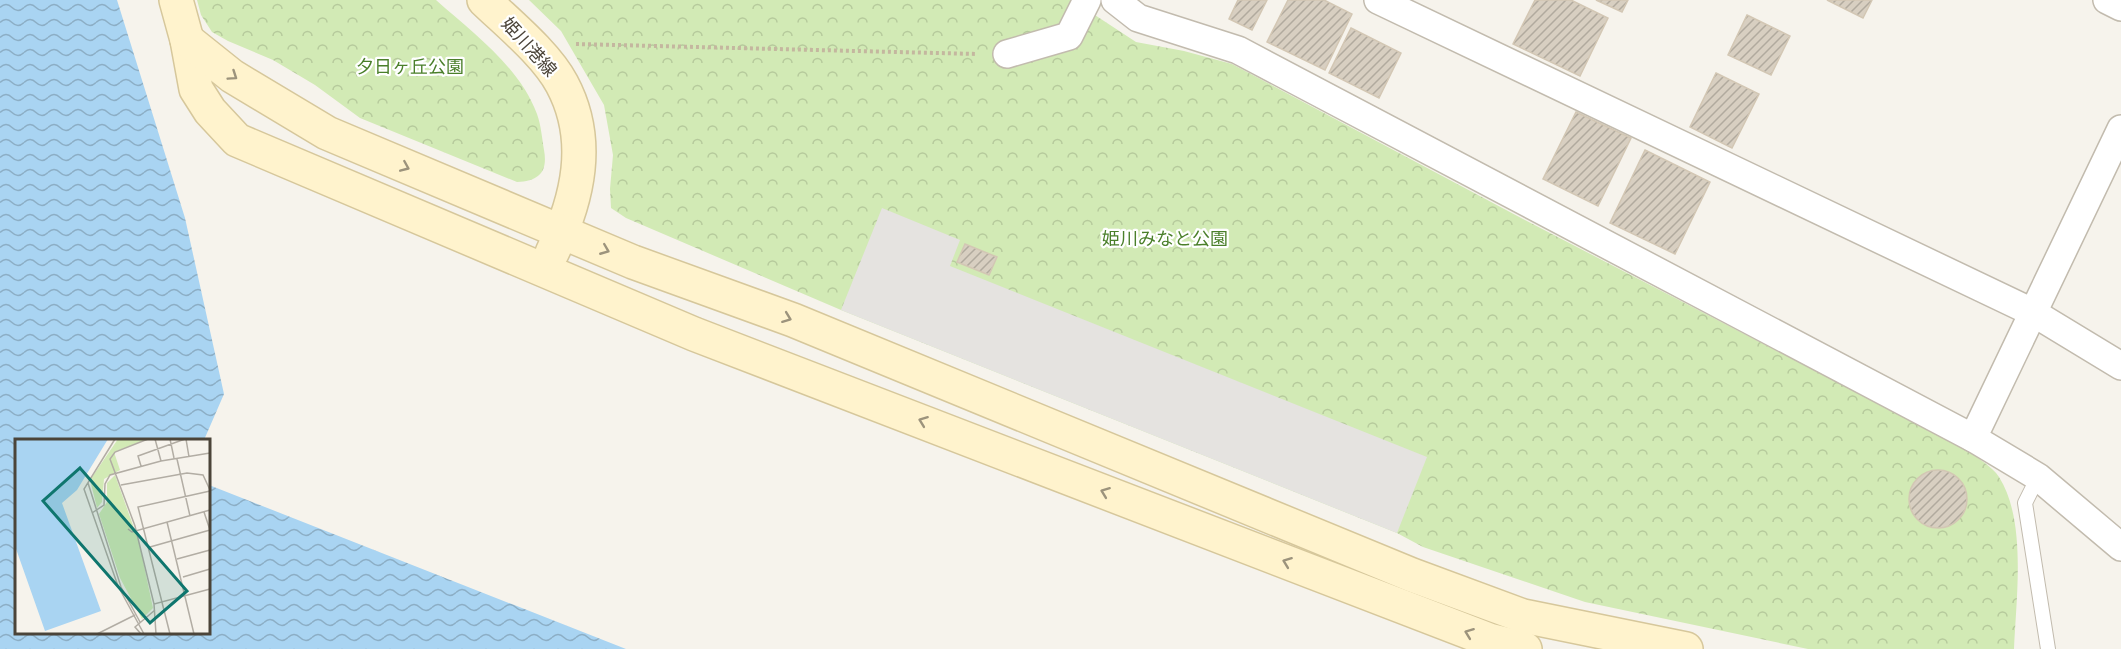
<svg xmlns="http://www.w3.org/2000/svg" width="2121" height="649" font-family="Helvetica,'Noto Sans JP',sans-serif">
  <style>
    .park { fill: url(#park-crowns) }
    .parking { fill: #e5e3e0 }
    .water { fill: url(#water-waves) }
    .building { fill: url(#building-hatch); stroke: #d3c7b4; stroke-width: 1.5 }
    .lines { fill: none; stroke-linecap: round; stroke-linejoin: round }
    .lane-casing { stroke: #c2bbae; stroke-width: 16 }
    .street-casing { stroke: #c2bbae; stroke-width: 30 }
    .secondary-casing { stroke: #d6c79b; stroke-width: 36 }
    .path { stroke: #c4b79f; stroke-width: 4; stroke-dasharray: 3 3; stroke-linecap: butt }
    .lane { stroke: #fff; stroke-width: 14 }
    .street { stroke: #fff; stroke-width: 27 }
    .secondary { stroke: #fff3cd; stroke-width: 33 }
    .oneway { stroke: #9c937c }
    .labels { text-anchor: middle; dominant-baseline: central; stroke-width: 4.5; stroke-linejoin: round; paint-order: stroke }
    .street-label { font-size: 18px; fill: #4b4439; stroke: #fff }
    .park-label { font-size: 18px; fill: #4a7f2a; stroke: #fff }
    .inset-road { fill: none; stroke: #b2ada4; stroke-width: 1.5 }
    .view { fill: #0f766e; fill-opacity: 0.15; stroke: #0f766e; stroke-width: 3 }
    .inset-edge { fill: none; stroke: #4b4439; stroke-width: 3 }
  </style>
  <defs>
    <pattern id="park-crowns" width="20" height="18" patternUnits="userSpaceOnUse" patternTransform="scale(1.5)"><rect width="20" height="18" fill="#d2eab5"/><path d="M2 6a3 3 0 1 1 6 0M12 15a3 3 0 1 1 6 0" fill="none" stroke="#b6ca9c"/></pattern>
    <pattern id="water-waves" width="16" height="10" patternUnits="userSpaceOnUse" patternTransform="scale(1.5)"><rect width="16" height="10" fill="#a9d4f2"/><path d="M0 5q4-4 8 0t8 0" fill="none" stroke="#8caec5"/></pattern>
    <pattern id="building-hatch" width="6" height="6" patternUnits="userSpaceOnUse" patternTransform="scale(1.5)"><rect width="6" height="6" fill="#d8cfc1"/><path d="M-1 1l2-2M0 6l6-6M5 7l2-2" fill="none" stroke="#b1aa9e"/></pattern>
  </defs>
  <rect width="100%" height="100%" fill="#f6f3ec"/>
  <g class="park">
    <path d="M197,0H436C473,33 519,66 537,114C541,125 542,138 544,150C548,172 539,181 517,182L360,118L315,85L273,60L228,41L212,32L201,15Z"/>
    <path d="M529,0H1072L1136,42L1184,51L1232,64L1523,219L1968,450C1977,458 1993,467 1999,477C2027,521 2016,599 2014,649H1808L1585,602L1423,547L1397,533L841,310L626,218L611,208L610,189L613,155L604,105L561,31Z"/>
  </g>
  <path class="parking" d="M882,208L960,240L950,266L1427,457L1397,533L841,310Z"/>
  <path class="water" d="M0,0H117L185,218L224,394L204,440H16V632H208L209,485L626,649H0Z"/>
  <g class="building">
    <path d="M1238,0H1267L1252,30L1229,19Z"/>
    <path d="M1288,0H1324L1352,14L1325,70L1267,42Z"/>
    <path d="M1535,0H1571L1608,18L1580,76L1513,44Z"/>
    <path d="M1596,0H1628L1622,12Z"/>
    <path d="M1827,0H1872L1863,18Z"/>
    <path d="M1747,15L1790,36L1771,75L1728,55Z"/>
    <path d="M1351,28L1401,53L1379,98L1329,73Z"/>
    <path d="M1716,73L1759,94L1732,148L1690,127Z"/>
    <path d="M1576,112L1631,138L1598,206L1543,179Z"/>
    <path d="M1645,150L1710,182L1675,254L1610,223Z"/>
    <path d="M965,244L997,257L989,275L957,262Z"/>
    <circle cx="1938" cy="499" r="29"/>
  </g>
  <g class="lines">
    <g class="lane-casing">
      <path id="lane" d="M2038,477L2025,503L2048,649"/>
    </g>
    <g class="street-casing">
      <g id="street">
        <path d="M1115,0L1138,18L1238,50L1973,438"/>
        <path d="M1378,0L2032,312L2121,366"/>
        <path d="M2107,0L2121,7"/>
        <path d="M1007,54L1069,36L1087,0"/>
        <path d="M2121,129L1973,438L2038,477L2121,547"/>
      </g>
    </g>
    <g class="secondary-casing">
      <g id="secondary">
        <path d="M176,0L187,40L196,89L210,111L237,140L694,334L1489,640L1525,649"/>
        <path d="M484,0C509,24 546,54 562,84C592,140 578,199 552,253"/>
        <path d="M187,40L232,76L327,133L633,262L793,320L1412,575L1523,616L1686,649"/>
      </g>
    </g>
    <path class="path" d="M576,44L977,54"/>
    <use href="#lane" class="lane"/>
    <use href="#street" class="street"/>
    <use href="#secondary" class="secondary"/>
  </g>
  <defs><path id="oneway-chevron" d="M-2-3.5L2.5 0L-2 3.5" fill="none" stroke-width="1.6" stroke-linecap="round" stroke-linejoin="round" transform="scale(1.5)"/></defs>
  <g class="oneway">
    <use href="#oneway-chevron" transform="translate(233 76) rotate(34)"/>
    <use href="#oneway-chevron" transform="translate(405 167) rotate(23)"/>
    <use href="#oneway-chevron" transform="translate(605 250) rotate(22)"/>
    <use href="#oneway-chevron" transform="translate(787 318) rotate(21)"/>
    <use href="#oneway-chevron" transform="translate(923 421) rotate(-159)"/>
    <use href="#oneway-chevron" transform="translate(1105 492) rotate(-159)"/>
    <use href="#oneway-chevron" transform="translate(1287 562) rotate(-159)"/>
    <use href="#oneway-chevron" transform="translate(1469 633) rotate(-159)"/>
  </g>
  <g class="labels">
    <g class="street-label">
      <text transform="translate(529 47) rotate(48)">姫川港線</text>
    </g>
    <g class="park-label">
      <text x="410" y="67">夕日ヶ丘公園</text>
      <text x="1165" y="239">姫川みなと公園</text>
    </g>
  </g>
  <g transform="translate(15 439)">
    <rect width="195" height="195" fill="#f6f3ec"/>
    <path d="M103,0H133L99,13L105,31L89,40L87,63L82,69L75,41ZM100,36L124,103L138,169L127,180L105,139L84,75L92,63V44Z" fill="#d2eab5"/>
    <path d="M0,0H93L62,51L47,64L86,172L30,192L0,107Z" fill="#a9d4f2"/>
    <path class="inset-road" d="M100,0L69,50L103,147L129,195M133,0L100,13L95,20L120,87L139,165M140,0L146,22M155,0L159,19M171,0L174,18M162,20L175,77M126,27L123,17L170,0M73,44L106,148L125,183M106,46L172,34L188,36L195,51M189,73L195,91M77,74L89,66L90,45L95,36L146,22L195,14M152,83L179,195M113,90L117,93L195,71M135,108L195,91M162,120L195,111M168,138L195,130M82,195L120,176M126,195L120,188L140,171M141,195L139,165L195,150M155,195L123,68L195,52"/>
    <path class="view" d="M65,29L172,152L135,184L28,62Z"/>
    <rect width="195" height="195" class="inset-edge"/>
  </g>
</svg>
